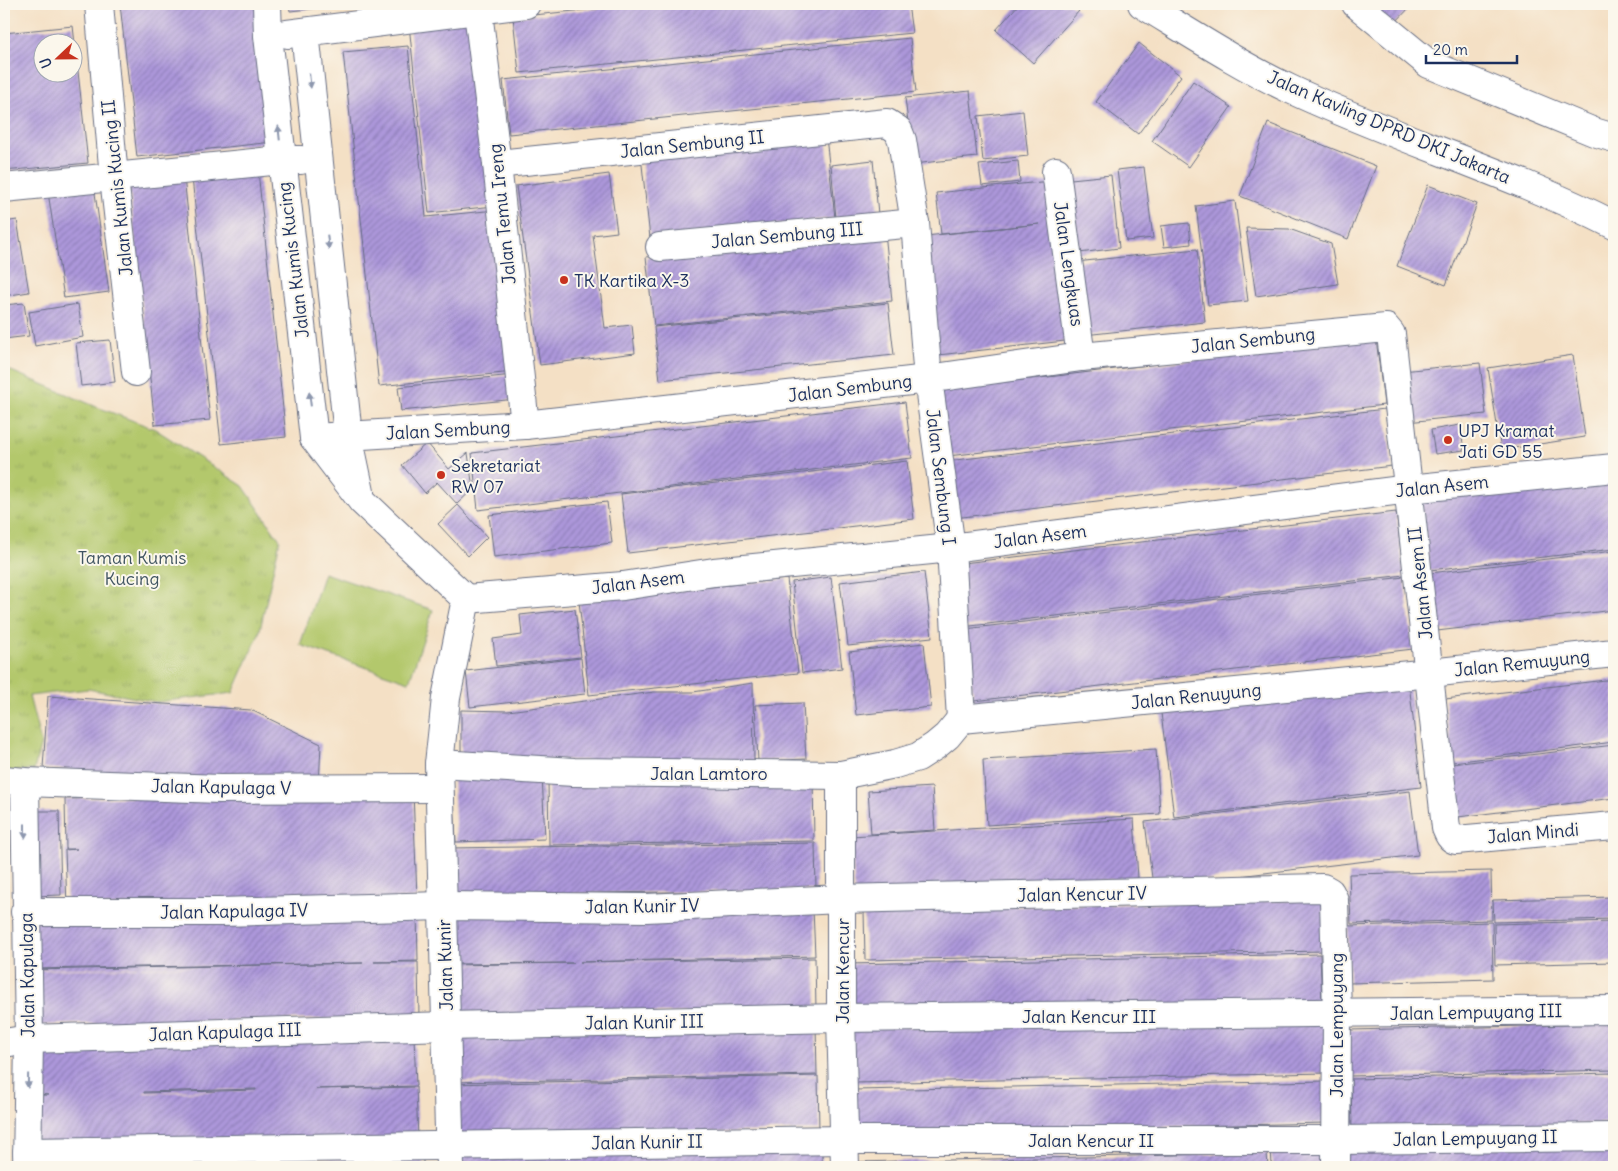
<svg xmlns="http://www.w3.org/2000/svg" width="1618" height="1171" font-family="Delius,sans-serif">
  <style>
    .grass { fill: url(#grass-tufts); stroke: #677c65 }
    .garden { fill: #b3c86c; stroke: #677c65 }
    .building { fill: url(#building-hatch); fill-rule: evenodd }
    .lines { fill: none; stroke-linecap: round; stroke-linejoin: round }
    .minor-casing { stroke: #676d82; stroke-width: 30 }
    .minor { stroke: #fff; stroke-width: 28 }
    .oneway { fill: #8d97ae }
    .poi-dot { fill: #c8321e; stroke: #fbf7ec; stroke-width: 2 }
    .labels { text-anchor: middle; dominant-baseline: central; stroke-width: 4; stroke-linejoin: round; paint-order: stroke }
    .street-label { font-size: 18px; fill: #1b2f5e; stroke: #fbf7ec }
    .poi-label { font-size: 18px; fill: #1b2f5e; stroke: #fbf7ec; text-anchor: start }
    .park-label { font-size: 18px; fill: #415562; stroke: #fbf7ec }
  </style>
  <defs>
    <pattern id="grass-tufts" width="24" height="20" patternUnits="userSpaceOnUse" patternTransform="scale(1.25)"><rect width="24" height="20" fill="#b3c86c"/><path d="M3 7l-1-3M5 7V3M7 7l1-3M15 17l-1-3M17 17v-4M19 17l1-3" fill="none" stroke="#99ac60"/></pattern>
    <pattern id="building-hatch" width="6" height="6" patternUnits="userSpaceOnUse" patternTransform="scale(1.25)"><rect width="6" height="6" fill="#ad98db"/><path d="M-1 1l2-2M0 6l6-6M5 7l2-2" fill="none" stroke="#8c7cb5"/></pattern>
  </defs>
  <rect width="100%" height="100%" fill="#fbf7ec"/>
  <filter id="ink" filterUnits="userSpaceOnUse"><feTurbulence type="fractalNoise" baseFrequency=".02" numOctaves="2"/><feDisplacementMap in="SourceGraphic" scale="10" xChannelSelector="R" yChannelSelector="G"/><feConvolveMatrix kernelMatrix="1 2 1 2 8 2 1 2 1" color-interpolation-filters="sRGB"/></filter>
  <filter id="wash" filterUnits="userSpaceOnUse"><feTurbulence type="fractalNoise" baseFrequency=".0096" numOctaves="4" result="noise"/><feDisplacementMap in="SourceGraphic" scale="20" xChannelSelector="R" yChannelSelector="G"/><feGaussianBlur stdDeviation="1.12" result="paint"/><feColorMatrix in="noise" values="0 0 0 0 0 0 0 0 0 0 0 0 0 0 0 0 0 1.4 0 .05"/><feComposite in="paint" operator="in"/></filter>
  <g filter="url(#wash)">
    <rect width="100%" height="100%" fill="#f4e0c5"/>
    <path class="grass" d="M4,368L97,407L155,429L243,486L280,540L259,634L233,693L157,702L88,689L29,696L41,743L34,770L4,772Z"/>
    <path class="garden" d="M324,573L433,610L409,682L300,645Z"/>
    <g id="blocks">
      <g class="building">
        <path d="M120,4H257L273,142L137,157Z"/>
        <path d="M289,4H348V5L290,11Z"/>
        <path d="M646,4H908L912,33L519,73L513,17Z"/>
        <path d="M1019,4H1070L1079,11L1033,63L996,30Z"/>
        <path d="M1370,4H1413L1393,25Z"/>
        <path d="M474,18L494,206L429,213L409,25Z"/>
        <path d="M73,26L88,163L4,171V33ZM42,42H72V72H42Z"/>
        <path d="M910,38L916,92L509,134L503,80Z"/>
        <path d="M1139,43L1181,76L1138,134L1096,102Z"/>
        <path d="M408,46L426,217L496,210L513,372L379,386L343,52Z"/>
        <path d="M1193,81L1231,107L1189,167L1152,141Z"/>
        <path d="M970,91L977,157L913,164L905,98Z"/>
        <path d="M1023,111L1028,156L983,161L978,116Z"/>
        <path d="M1268,123L1376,166L1348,239L1240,196Z"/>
        <path d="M826,137L835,218L650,238L641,156Z"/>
        <path d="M873,160L878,214L836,218L831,165Z"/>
        <path d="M1018,161L1020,182L982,186L979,165Z"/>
        <path d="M1144,167L1153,238L1126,241L1117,170Z"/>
        <path d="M258,171L286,437L221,444L192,178Z"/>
        <path d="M609,174L617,232L593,235L605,328L632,325L635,353L540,365L516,186Z"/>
        <path d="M1111,175L1119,248L1079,253L1071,179Z"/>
        <path d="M184,177L210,420L155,425L129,183Z"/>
        <path d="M1050,181L1052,222L1065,341L929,356L916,237L1040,224L941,234L936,193Z"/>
        <path d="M1428,185L1477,204L1446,285L1397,266Z"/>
        <path d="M94,186L109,292L64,298L48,192Z"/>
        <path d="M1235,201L1248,301L1208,305L1196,206Z"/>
        <path d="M17,220L29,292L4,296V222Z"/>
        <path d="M1189,223L1191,244L1164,247L1161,226Z"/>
        <path d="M1246,228L1289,229L1331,244L1338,284L1256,296Z"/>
        <path d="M885,232L892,301L654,326L646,257Z"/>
        <path d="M1197,249L1205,322L1084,335L1076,262Z"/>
        <path d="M24,303L29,336L4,339V305Z"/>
        <path d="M888,303L894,355L660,380L654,327Z"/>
        <path d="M78,304L83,337L35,346L29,312Z"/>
        <path d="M1376,338L1384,405L948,456L939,390Z"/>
        <path d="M110,340L115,382L81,386L76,343Z"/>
        <path d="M1573,355L1585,437L1501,450L1488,368Z"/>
        <path d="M1480,363L1486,414L1407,422L1402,371Z"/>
        <path d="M513,375L516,399L401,411L398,387Z"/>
        <path d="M905,402L912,458L478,510L472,453Z"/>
        <path d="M1385,409L1392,466L954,518L947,461Z"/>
        <path d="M1460,425L1464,450L1435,454L1431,430Z"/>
        <path d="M427,443L449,469L468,453L473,489L457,504L437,482L425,493L402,465Z"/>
        <path d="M907,461L914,519L628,553L621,494Z"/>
        <path d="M1614,476V549L1430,570L1421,499Z"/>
        <path d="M607,502L612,543L494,557L489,515Z"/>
        <path d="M458,505L487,537L468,556L438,524Z"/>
        <path d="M1396,512L1404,575L962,627L955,564Z"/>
        <path d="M1614,551V610L1437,631L1430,573Z"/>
        <path d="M924,572L932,637L848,646L840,582Z"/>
        <path d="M831,577L842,668L802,673L792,582Z"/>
        <path d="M1404,577L1413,649L974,701L965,629Z"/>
        <path d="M787,579L798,673L589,695L579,601Z"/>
        <path d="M575,609L581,657L496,666L493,639L522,635L520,615Z"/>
        <path d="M924,643L931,707L856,715L849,652Z"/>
        <path d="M581,658L585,694L470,707L466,671Z"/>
        <path d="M1614,679V742L1453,762L1445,699Z"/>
        <path d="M753,683L754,762L461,759V710L508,711L654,692H693Z"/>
        <path d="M1409,683L1421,787L1174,817L1161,713Z"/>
        <path d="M48,696L251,710L321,744L319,786L43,768Z"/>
        <path d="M803,703L806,759L758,761L755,705Z"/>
        <path d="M1614,745V798L1458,817L1452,764Z"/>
        <path d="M1156,749L1160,814L987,825L983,760Z"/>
        <path d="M542,774L545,839L456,842L453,776Z"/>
        <path d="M813,776L814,841L549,845L548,780Z"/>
        <path d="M932,787L935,830L871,834L868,791Z"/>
        <path d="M413,791L417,898L67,907L65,850L77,849H66L65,799Z"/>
        <path d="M1410,791L1418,855L1153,886L1145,822Z"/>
        <path d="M32,811H59L61,895L34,896Z"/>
        <path d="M1134,819L1138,878L855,895L851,836Z"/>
        <path d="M815,843L816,890L448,895L447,848Z"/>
        <path d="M1491,871L1492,920L1351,924L1349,874Z"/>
        <path d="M1614,897V919L1494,922L1493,900Z"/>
        <path d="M1324,900L1325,951L865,960L864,910Z"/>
        <path d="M813,909L815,956L580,962L815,958L816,1010L450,1017L448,965L574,963L449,964L447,916Z"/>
        <path d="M417,913L418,961L374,962H418L419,1017L33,1025L32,970L363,963L32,969L31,922Z"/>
        <path d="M1614,921V962L1495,965L1494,924Z"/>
        <path d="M1492,922L1493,979L1349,983L1348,926Z"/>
        <path d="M1320,954L1322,1004L848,1014L847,964Z"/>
        <path d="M1326,1019L1327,1073L854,1083L852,1028Z"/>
        <path d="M816,1024L817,1075L452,1082L451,1032Z"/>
        <path d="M1614,1024V1070L1350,1076L1349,1030Z"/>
        <path d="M414,1037L416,1086L316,1089L416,1087L418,1139L36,1148L35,1095H49L35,1094L34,1045ZM256,1089V1090L144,1093V1092Z"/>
        <path d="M1614,1073V1123L1352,1129L1351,1079Z"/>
        <path d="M818,1076L819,1130L452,1138L450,1084Z"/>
        <path d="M1327,1081L1328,1123L855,1133L854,1090Z"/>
        <path d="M1614,1144V1167H1346V1150Z"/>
        <path d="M1327,1146V1167H1272L1271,1147Z"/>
        <path d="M822,1148V1167H454L453,1155Z"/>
        <path d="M1267,1153L1268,1167H855V1162Z"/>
        <path d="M423,1157V1167H30V1166Z"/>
      </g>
    </g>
  </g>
  <g filter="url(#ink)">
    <use href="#blocks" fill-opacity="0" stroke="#676d82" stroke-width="1"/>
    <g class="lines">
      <g class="minor-casing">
        <g id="minor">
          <path d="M99,4L114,178L136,372"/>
          <path d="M267,4L268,36L314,438L362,501L466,599"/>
          <path d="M477,4L497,164L525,425"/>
          <path d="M1142,4C1190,33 1239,65 1290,89C1396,139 1510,172 1614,225"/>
          <path d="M1356,4L1429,64L1594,132L1614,138"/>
          <path d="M305,32L348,435L360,492"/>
          <path d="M287,34L526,4"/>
          <path d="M497,164L887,123L898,130L902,140L915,223L928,379L951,548L961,719"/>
          <path d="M1056,171L1081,357"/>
          <path d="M4,188L282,160H301"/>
          <path d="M660,247L915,223"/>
          <path d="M314,438L525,425L928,379L1081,357L1386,328L1391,334L1446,828C1448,833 1450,839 1456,840L1614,826"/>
          <path d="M466,599L623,586L714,572L951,548L1409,489L1614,468"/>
          <path d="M961,719L1430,673L1614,653"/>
          <path d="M439,764L574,772L841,775L895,764L918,757L935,746L947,736L961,719"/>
          <path d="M841,775V1018L845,1167"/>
          <path d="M4,780L25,782L220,789L439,788"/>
          <path d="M25,782L29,1039L27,1167"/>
          <path d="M25,912H220L443,906L646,908L841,899L1323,888L1330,892L1334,900L1337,1014L1336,1167"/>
          <path d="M4,1043L29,1039L447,1026L841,1018L1614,1010"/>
          <path d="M27,1152L845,1140H1337L1614,1137"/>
          <path d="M450,1167L439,764L446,698L466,599"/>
        </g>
      </g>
      <use href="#minor" class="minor"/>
    </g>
    <defs><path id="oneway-solid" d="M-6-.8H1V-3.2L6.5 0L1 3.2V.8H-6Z" transform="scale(1.25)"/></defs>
    <g class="oneway">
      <use href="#oneway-solid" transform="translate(310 81) rotate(83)"/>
      <use href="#oneway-solid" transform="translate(279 133) rotate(-96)"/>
      <use href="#oneway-solid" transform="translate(328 242) rotate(84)"/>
      <use href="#oneway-solid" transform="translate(310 399) rotate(-97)"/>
      <use href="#oneway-solid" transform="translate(25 831) rotate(90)"/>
      <use href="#oneway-solid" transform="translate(28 1081) rotate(91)"/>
    </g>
  </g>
  <g class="poi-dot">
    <circle cx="564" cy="280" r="5"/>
    <circle cx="1448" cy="440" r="5"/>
    <circle cx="441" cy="475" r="5"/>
  </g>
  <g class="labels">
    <g class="street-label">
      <text transform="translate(1389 127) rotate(23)">Jalan Kavling DPRD DKI Jakarta</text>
      <text transform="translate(692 144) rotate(-6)">Jalan Sembung II</text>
      <text transform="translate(117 188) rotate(-96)">Jalan Kumis Kucing II</text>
      <text transform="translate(502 214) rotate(-96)">Jalan Temu Ireng</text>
      <text transform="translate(787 235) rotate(-5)">Jalan Sembung III</text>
      <text transform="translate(293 260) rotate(-97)">Jalan Kumis Kucing</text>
      <text transform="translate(1069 264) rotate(82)">Jalan Lengkuas</text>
      <text transform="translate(1253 340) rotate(-6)">Jalan Sembung</text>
      <text transform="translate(850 388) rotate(-7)">Jalan Sembung</text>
      <text transform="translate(448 430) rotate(-3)">Jalan Sembung</text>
      <text transform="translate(941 477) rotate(83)">Jalan Sembung I</text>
      <text transform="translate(1442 486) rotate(-6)">Jalan Asem</text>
      <text transform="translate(1040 536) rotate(-7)">Jalan Asem</text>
      <text transform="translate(638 582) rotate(-7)">Jalan Asem</text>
      <text transform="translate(1420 583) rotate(-96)">Jalan Asem II</text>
      <text transform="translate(1522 663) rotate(-6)">Jalan Remuyung</text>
      <text transform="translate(1196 696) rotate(-6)">Jalan Renuyung</text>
      <text x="709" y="773">Jalan Lamtoro</text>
      <text transform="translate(221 787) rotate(1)">Jalan Kapulaga V</text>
      <text transform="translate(1533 833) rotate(-5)">Jalan Mindi</text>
      <text transform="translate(1082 894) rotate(-1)">Jalan Kencur IV</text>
      <text transform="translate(642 906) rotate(-1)">Jalan Kunir IV</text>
      <text transform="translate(234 911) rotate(-1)">Jalan Kapulaga IV</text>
      <text transform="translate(445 965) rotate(-92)">Jalan Kunir</text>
      <text transform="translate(842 971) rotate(-90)">Jalan Kencur</text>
      <text transform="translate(27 975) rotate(-91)">Jalan Kapulaga</text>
      <text transform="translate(1476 1012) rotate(-1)">Jalan Lempuyang III</text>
      <text x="1089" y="1016">Jalan Kencur III</text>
      <text transform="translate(644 1022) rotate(-1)">Jalan Kunir III</text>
      <text transform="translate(1336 1025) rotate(-90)">Jalan Lempuyang</text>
      <text transform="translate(225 1032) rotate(-2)">Jalan Kapulaga III</text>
      <text transform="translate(1475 1138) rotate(-1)">Jalan Lempuyang II</text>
      <text x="1091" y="1140">Jalan Kencur II</text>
      <text transform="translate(647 1142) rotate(-1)">Jalan Kunir II</text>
    </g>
    <g class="poi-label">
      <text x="574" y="280">TK Kartika X-3</text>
      <text x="1458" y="430">UPJ Kramat<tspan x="1458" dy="21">Jati GD 55</tspan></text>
      <text x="451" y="465">Sekretariat<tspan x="451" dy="21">RW 07</tspan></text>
    </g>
    <g class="park-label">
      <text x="132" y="557">Taman Kumis<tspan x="132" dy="21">Kucing</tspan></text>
    </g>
  </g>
  <rect width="1618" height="1171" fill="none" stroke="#fbf7ec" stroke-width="20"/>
  <g transform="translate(58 58) rotate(248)"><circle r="24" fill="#fbf7ec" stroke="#a1a7b3"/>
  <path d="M0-4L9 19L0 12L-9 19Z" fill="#c8321e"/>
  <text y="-8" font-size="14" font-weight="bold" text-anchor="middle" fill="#1b2f5e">U</text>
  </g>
  <path d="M1426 55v8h91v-8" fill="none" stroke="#1b2f5e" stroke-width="2.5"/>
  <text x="1433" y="55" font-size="15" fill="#1b2f5e" stroke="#fbf7ec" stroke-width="4" paint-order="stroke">20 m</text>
</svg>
